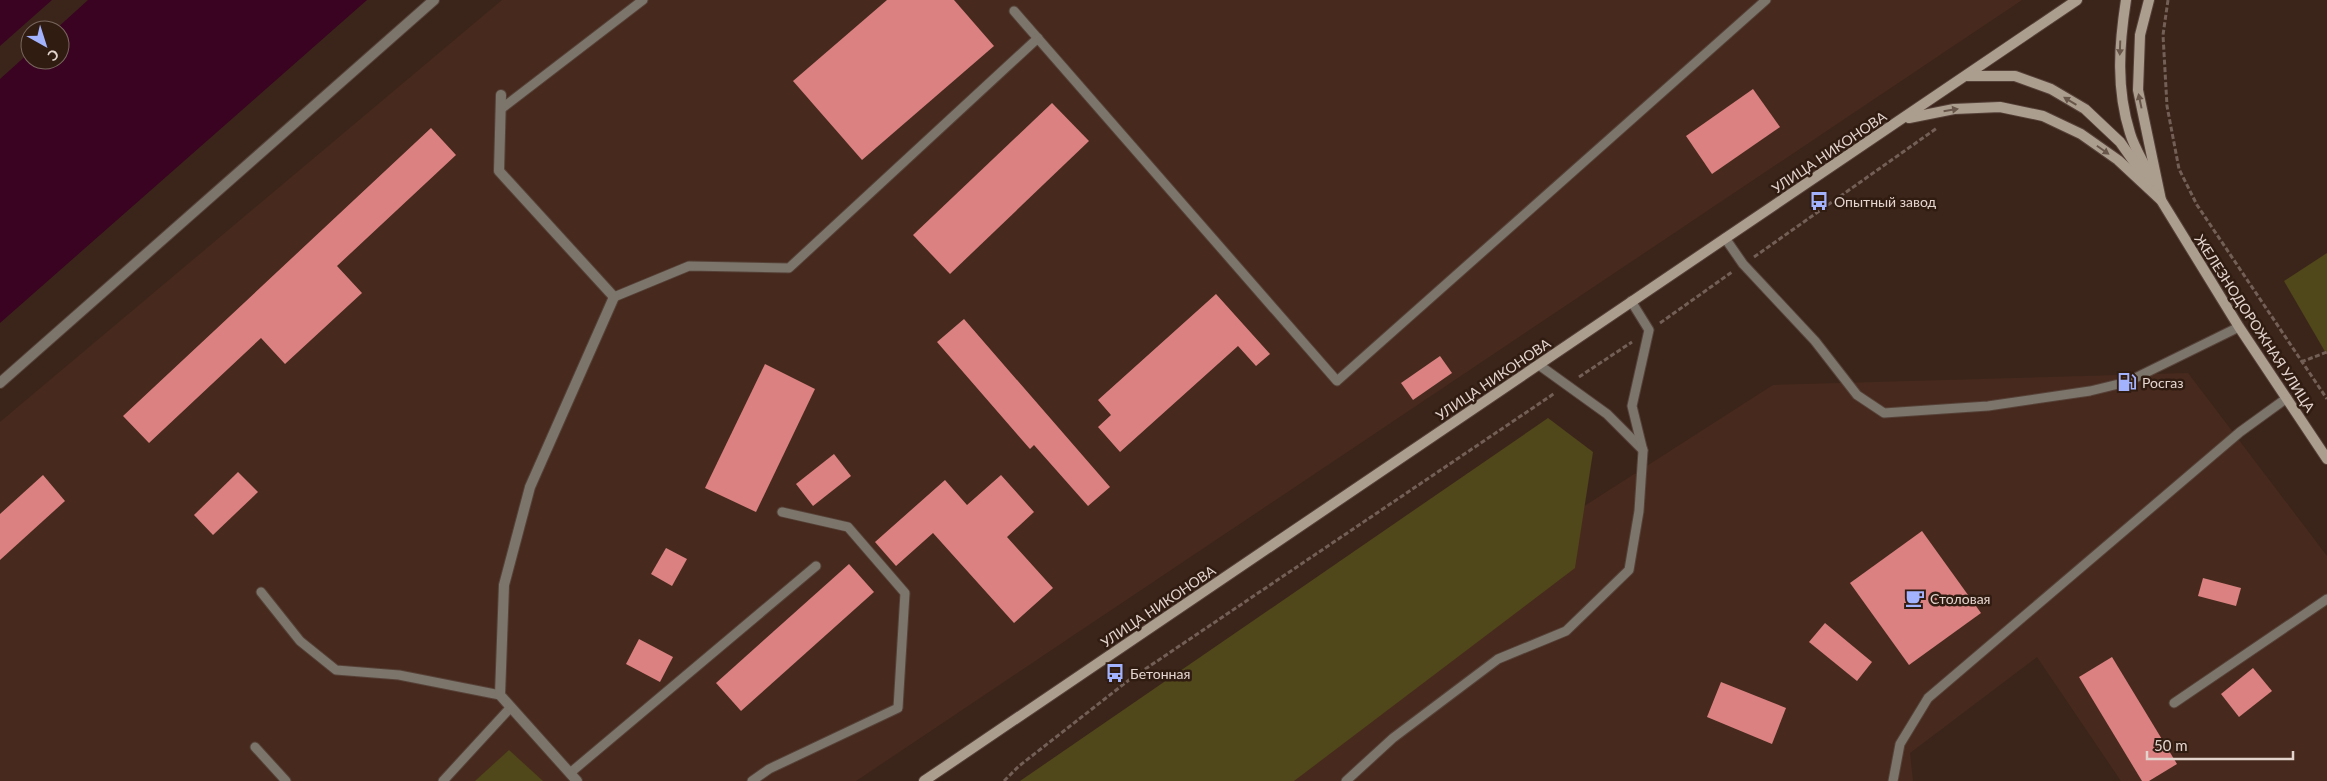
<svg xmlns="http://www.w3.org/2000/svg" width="2327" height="781" font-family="Lato,sans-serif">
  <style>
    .built { fill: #472a1d }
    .green { fill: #50471a }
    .water { fill: #390321 }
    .building { fill: #db8182 }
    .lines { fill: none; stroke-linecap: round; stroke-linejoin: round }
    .lane-casing { stroke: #564138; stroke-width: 11 }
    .street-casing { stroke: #564138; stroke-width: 12 }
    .secondary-casing { stroke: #564138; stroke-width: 12 }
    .path { stroke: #735f56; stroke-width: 3; stroke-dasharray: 5 2.5; stroke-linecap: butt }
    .lane { stroke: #7c756b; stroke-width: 9 }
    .street { stroke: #7c756b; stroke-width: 10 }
    .secondary { stroke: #ab9e8f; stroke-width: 10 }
    .oneway { fill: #68564a }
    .labels { text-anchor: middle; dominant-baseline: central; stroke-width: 5; stroke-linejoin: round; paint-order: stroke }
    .street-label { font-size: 14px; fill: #e3d5ce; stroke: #311c12 }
    .poi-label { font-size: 14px; fill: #e3d5ce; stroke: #311c12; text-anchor: start }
  </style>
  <rect width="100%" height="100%" fill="#3b251b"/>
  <g class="built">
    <path d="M502,0H2022L856,781H0V422Z"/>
    <path d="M2188,373L2327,556V781H2121L2037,657L1910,753L1913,781H1156L1773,385Z"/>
  </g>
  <g class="green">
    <path d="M2327,253V355L2284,281Z"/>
    <path d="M1548,418L1593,452L1575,568L1294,781H1020Z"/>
    <path d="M509,750L543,781H475Z"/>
  </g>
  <g class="water">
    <path d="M0,0H52L0,46Z"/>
    <path d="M88,0H367L0,323V79L30,52V60H60V30H55Z"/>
  </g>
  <g class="building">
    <path d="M887,0H954L994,46L862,160L793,81Z"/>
    <path d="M1753,89L1780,127L1712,174L1686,136Z"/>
    <path d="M1052,103L1089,141L950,274L913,235Z"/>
    <path d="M431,128L456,155L337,266L362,293L285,364L261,338L149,443L123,416Z"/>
    <path d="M1216,294L1270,354L1256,366L1238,346L1120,452L1098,427L1111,415L1098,400Z"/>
    <path d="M964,319L1110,487L1088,506L1034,445L1030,449L937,342Z"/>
    <path d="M1440,356L1452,373L1413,400L1401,383Z"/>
    <path d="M765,364L815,389L756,512L705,488Z"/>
    <path d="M834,454L851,476L813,506L796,484Z"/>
    <path d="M238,472L258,492L213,535L194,515Z"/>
    <path d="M43,475L65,501L0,560V514Z"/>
    <path d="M1001,475L1034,512L1007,537L1053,588L1014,623L933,533L896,566L875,542L945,480L967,505Z"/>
    <path d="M1922,531L1981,613L1909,665L1850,583Z"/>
    <path d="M666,548L687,559L672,586L651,574Z"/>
    <path d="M849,564L874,592L741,711L716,683Z"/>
    <path d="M2203,578L2241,588L2236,606L2198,596Z"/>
    <path d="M1825,623L1872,662L1857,681L1809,642Z"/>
    <path d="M639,639L673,657L660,682L626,664Z"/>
    <path d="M2112,657L2177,764L2149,781H2142L2079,677Z"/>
    <path d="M2253,668L2272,691L2239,717L2221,694Z"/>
    <path d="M1721,682L1786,708L1772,744L1707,717Z"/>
  </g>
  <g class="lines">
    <g class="lane-casing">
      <g id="lane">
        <path d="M1014,11L1337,381L1766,0"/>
        <path d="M501,109L643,0"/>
        <path d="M1725,238L1743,264L1815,341L1857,395L1884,413L1988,406L2090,391L2127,382L2239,327"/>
        <path d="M614,297L689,266L789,268L1038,38"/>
        <path d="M1539,365L1607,414L1643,450"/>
        <path d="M261,592L300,641L336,670L399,675L500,695"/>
        <path d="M2174,703L2327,599"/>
        <path d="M255,747L286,781"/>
        <path d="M570,773L816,566"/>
        <path d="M443,781L511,707"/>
        <path d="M752,781L769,769L898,708L905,593L848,527L782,512"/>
        <path d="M1346,781L1393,738L1498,659L1566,631L1629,570L1639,511L1643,451L1632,406L1649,330L1631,301"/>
        <path d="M1893,781L1900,744L1928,698L2240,432L2287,398"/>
      </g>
    </g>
    <g class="street-casing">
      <g id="street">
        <path d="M501,95L499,171L614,297L530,487L504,585L500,695L577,781"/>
        <path d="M0,383L434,0"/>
      </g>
    </g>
    <g class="secondary-casing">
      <g id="secondary">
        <path d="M2126,0C2119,45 2116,89 2130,133C2134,147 2143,161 2149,174"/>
        <path d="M2149,0L2140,35L2138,90L2161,200"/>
        <path d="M1967,76H2015L2051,89L2085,109L2120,142L2149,183"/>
        <path d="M1909,118L1954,109L2000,107L2043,116L2081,134L2118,160L2161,200L2239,327L2327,459"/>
        <path d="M924,781L2077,0"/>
      </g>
    </g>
    <g class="path">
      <path d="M2168,0L2163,35L2167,106L2179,169L2197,205L2327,399"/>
      <path d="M1754,257L1937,128"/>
      <path d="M1660,323L1732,272"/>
      <path d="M2301,362L2327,352"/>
      <path d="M1579,377L1632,342"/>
      <path d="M1004,781L1019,766L1129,680L1555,393"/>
    </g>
    <use href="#lane" class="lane"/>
    <use href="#street" class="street"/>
    <use href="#secondary" class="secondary"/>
  </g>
  <defs><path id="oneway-solid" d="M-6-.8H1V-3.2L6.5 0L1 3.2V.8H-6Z" transform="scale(1.25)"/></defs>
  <g class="oneway">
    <use href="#oneway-solid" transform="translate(2120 48) rotate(92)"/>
    <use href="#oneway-solid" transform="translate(2070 101) rotate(-149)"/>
    <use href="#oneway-solid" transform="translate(2140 101) rotate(-102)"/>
    <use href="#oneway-solid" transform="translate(1951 110) rotate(-9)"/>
    <use href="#oneway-solid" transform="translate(2103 150) rotate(35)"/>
  </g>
  <defs>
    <g id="bus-bare" transform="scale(1.5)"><path d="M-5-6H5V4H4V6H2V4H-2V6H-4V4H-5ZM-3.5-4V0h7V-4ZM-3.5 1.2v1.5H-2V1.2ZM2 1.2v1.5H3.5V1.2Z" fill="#a2b2fd" stroke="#311c12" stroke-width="2.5" paint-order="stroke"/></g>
    <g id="fuel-bare" transform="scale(1.5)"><path d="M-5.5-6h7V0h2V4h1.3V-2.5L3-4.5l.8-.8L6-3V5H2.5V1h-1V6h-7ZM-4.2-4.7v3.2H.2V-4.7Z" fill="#a2b2fd" stroke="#311c12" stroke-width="2.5" paint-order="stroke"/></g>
    <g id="cafe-bare" transform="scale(1.5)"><path d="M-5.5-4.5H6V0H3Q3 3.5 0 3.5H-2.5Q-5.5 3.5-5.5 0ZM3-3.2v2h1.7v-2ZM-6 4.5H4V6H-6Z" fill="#a2b2fd" stroke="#311c12" stroke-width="2.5" paint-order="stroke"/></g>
  </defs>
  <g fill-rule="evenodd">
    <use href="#bus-bare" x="1819" y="201"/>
    <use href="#fuel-bare" x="2127" y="382"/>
    <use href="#cafe-bare" x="1915" y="598"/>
    <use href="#bus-bare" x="1115" y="673"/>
  </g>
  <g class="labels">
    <g class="street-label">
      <text transform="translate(1829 152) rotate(-34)">УЛИЦА НИКОНОВА</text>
      <text transform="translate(2255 323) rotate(57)">ЖЕЛЕЗНОДОРОЖНАЯ УЛИЦА</text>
      <text transform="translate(1493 379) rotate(-34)">УЛИЦА НИКОНОВА</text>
      <text transform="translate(1158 606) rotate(-34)">УЛИЦА НИКОНОВА</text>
    </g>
    <g class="poi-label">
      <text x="1834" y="201">Опытный завод</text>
      <text x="2142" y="382">Росгаз</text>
      <text x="1930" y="598">Столовая</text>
      <text x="1130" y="673">Бетонная</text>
    </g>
  </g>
  <g transform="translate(45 45) rotate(141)"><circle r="24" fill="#311c12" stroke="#78665d"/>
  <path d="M0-4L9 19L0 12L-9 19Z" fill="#a2b2fd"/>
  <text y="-8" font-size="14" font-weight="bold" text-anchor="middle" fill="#e3d5ce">С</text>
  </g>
  <path d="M2147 751v8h146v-8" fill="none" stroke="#e3d5ce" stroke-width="2.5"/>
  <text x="2154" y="751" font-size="15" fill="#e3d5ce" stroke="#311c12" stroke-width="4" paint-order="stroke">50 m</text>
</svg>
